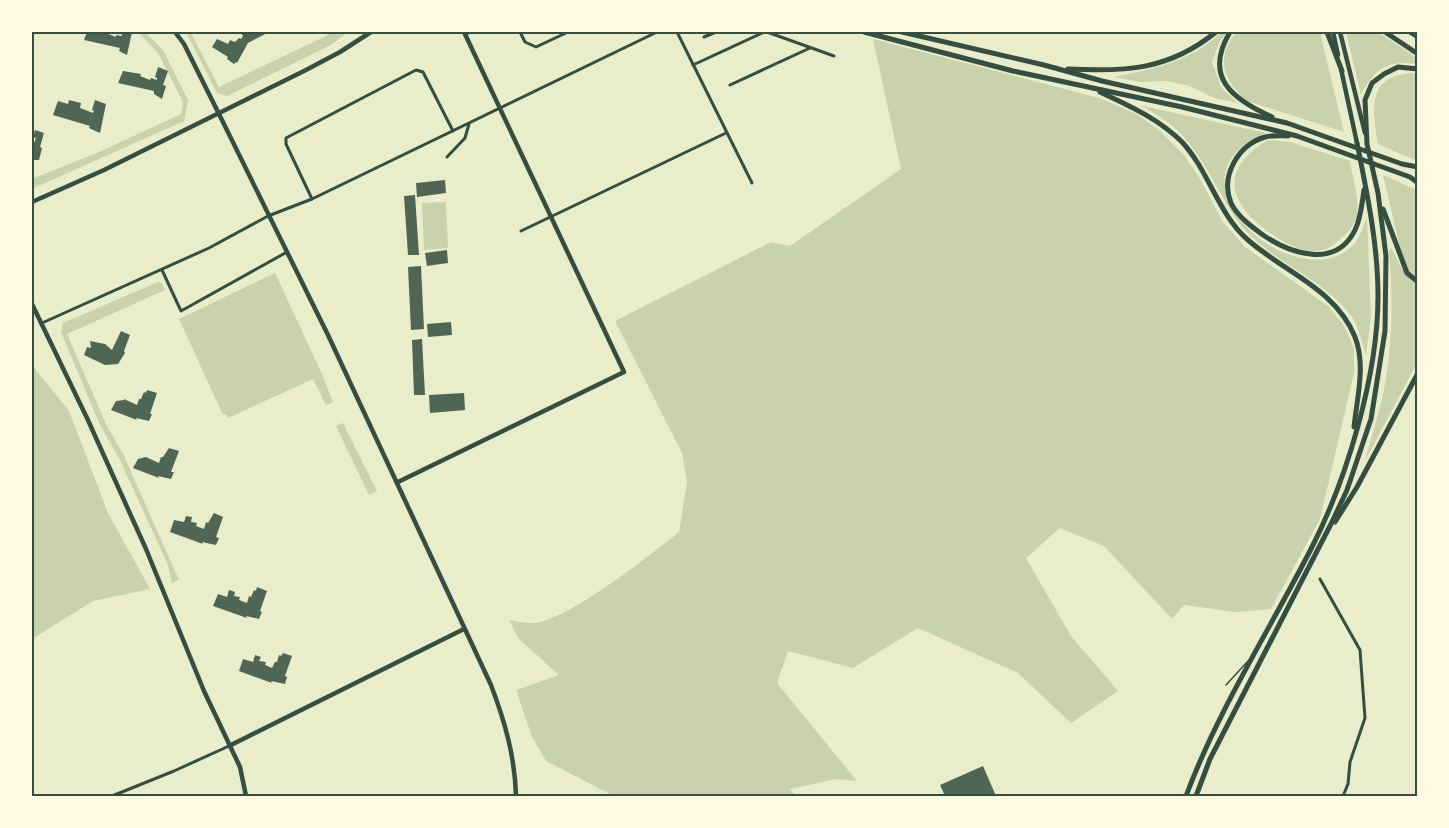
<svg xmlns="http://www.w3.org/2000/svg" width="1449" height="828" font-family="'Source Sans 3',sans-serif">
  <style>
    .green { fill: #cad2ad }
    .building { fill: #4f6655 }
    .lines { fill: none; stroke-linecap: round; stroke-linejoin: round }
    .service { stroke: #344e41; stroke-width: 1.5 }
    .minor { stroke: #344e41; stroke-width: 3 }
    .tertiary { stroke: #344e41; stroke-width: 4.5 }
    .trunk { stroke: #344e41; stroke-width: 5 }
    .neatline { fill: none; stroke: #344e41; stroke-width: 2 }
  </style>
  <rect width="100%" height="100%" fill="#e9edc9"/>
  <g class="green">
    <path d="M138,32H145L163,50L188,100L184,121L32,189V179L99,152L181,114L183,102L158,53Z"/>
    <path d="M186,32H190L192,35L219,87L326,36L331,32H348L331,45L227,96L217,93Z"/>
    <path d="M1222,32H1227L1220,41L1212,62L1221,87L1237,103L1214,98L1190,86L1166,81L1140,82L1114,77C1156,68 1190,62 1222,32Z"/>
    <path d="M1237,32H1320L1344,132L1247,101C1224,82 1214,56 1237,32Z"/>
    <path d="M1346,32H1378L1417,58V64C1388,60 1374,68 1361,95Z"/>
    <path d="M873,39L1099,98L1137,114L1160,131L1184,155L1199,177L1223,222L1245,247L1329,307L1344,326L1354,348V373L1320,519L1271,609L1236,612L1184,605L1172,619L1104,546L1060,528L1026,558L1071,636L1118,691L1071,723L1018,673L918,628L853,668L788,651L777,683L857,781L836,779L790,789L795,796H614L546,761L532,737L516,690L559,675L519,639L509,620C517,621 528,624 536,623C572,617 649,556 679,532L687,482L682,453L615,321L771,242L790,246L901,169Z"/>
    <path d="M1412,73L1417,75V161L1378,144C1373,110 1366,76 1412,73Z"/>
    <path d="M1139,105L1266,133C1153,178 1301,305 1355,243C1360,237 1363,225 1367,218L1371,317L1366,355C1362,344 1359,327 1352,317C1323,278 1274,263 1243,228C1233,216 1226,202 1218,189C1196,149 1182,126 1139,105Z"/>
    <path d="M1268,140L1290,142L1350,161C1352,177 1360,199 1357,216C1355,222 1350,230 1345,235C1338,241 1332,248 1322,250C1303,254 1287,244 1272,234C1228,205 1218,169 1268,140Z"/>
    <path d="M1383,175L1417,190V277L1409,271L1401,252Z"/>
    <path d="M446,202L448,248L424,250L422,203Z"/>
    <path d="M1391,248L1405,274L1417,286V363L1365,461C1371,438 1379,414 1384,389C1393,345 1393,295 1389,250Z"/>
    <path d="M275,273L322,374L333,402L326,405L313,379L228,418L226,414L223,415L179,319Z"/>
    <path d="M158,282L162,283L165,290L67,334L106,424L124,456L179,580L172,583L168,565L120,460L100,425L61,332L63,323Z"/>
    <path d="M32,365L69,411L108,513L150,589L93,601L32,639Z"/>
    <path d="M343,423L377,491L369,495L336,426Z"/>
  </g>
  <g class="building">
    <path d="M87,32H106V33L116,37V35L122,36L121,32H132L127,55L119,51L120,48L84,40Z"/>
    <path d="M244,32H269L248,43L237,63L236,62L234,64L227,59L228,57L212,47L217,39L228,44L230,40L235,42L239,38L241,39L243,36L241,33Z"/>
    <path d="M158,67L168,71L163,85L166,86L162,99L154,94V91L118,83L123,71L141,74L140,76L150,80L151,78L157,80V78L155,77Z"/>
    <path d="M69,100L81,103L80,108L93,113L94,111L92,110L95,100L106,104L100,133L89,128L90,126L53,115L58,101L68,104Z"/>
    <path d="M35,130L44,133L40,147L42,148L39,160H32V142L34,143L36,138L33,137Z"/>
    <path d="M445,180L446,193L417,197L416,183Z"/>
    <path d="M415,195L419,255H408L404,196Z"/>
    <path d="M447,250L448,263L427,266L425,253Z"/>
    <path d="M421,266L424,329L411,330L408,267Z"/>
    <path d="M451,322L452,335L428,337L427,324Z"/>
    <path d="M121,331L130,335L124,351L125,353L118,364L105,365L84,355L87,347L91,348L90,341L105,344L112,350Z"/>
    <path d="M422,339L425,395H414L412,340Z"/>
    <path d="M147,390L157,393L150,414H152L149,421L136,418L137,420L111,410L116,401L124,400V399L137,405L139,399H141L144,392L146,393Z"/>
    <path d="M464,393L465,410L430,413L429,395Z"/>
    <path d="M169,448L179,451L171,472H174L171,479L158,476L159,478L133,468L138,459L146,457L159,463L161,457H163Z"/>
    <path d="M214,513L223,517L216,537L219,538L216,545L202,542L203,544L170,532L174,520L184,522L186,516L192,517L191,522L197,523L196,526L204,529L206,522L208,523Z"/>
    <path d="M257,587L267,591L260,611L262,612L259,619L246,616L247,618L213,606L218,594L227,597L229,590L235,592L234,596L240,597L239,600L247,603L249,596L251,597L254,590L256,591Z"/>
    <path d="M283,653L292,656L285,676L287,677L285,684L271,681L272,683L239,671L243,659L253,662L255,655L261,657L259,661L266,662L265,665L272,668L275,662H277L279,655L281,656Z"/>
    <path d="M983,766L996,796H945L940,785Z"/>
  </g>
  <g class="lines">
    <path class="service" d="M1226,685L1248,661"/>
    <g class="minor">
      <path d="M520,32L525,42L536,47L568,32"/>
      <path d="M677,32L752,183"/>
      <path d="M767,32L834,56"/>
      <path d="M1408,32L1418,38"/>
      <path d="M465,34L471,32"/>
      <path d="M704,37L716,32"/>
      <path d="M693,65L764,32"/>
      <path d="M730,85L810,48"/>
      <path d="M447,157L465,138L469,124"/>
      <path d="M312,199L286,144V138L416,70L423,72L453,131"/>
      <path d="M521,231L726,133"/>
      <path d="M162,270L181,311L287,252"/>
      <path d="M42,323L209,248L268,216L312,199L657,32"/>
      <path d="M1320,579L1360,650L1365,718L1350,762L1348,784L1343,796"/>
      <path d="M112,796L174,771L229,746"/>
    </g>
    <g class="tertiary">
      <path d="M175,32L184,44L218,112L328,335L491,685C505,722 515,757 516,796"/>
      <path d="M1333,32L1338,55"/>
      <path d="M1340,32L1365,133"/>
      <path d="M1341,69L1357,143"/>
      <path d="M32,202L104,170L306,70L340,52L371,32"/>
      <path d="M32,304L87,418L146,549L204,691L240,767L246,796"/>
      <path d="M398,482L624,372L464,32"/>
      <path d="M229,746L464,629"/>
    </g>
    <g class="trunk">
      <path d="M864,32L1013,71L1182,107L1297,136L1410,177L1418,183"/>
      <path d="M902,32L1044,65L1102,81L1287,123L1402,164L1418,167"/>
      <path d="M1230,32C1203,77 1232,99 1272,117"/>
      <path d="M1327,32L1342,71"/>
      <path d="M1385,32L1418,54"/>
      <path d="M1068,69C1126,72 1169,70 1216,32"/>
      <path d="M1100,92C1130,106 1159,119 1182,142C1209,171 1218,214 1248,240C1284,272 1336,289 1355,337C1366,365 1357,398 1354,427"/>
      <path d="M1288,136C1280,136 1272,135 1265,137C1238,145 1220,176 1231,203C1237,216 1252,227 1263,235C1291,254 1336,269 1355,230C1361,218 1362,203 1364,190"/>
      <path d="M1383,209L1407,273L1418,282"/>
      <path d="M1335,522L1357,487L1418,373"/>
      <path d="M1186,796C1218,710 1269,631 1311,549C1347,479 1378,375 1378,296C1378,244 1367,193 1357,143"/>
      <path d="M1196,796L1210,759L1332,522L1347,490L1371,419L1385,331L1386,256L1378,193L1367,144L1365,100L1372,83L1384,74L1398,67L1418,69"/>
    </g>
  </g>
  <rect width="1449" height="828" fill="none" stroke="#fefae0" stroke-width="66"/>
  <rect x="33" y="33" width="1383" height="762" class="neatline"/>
</svg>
